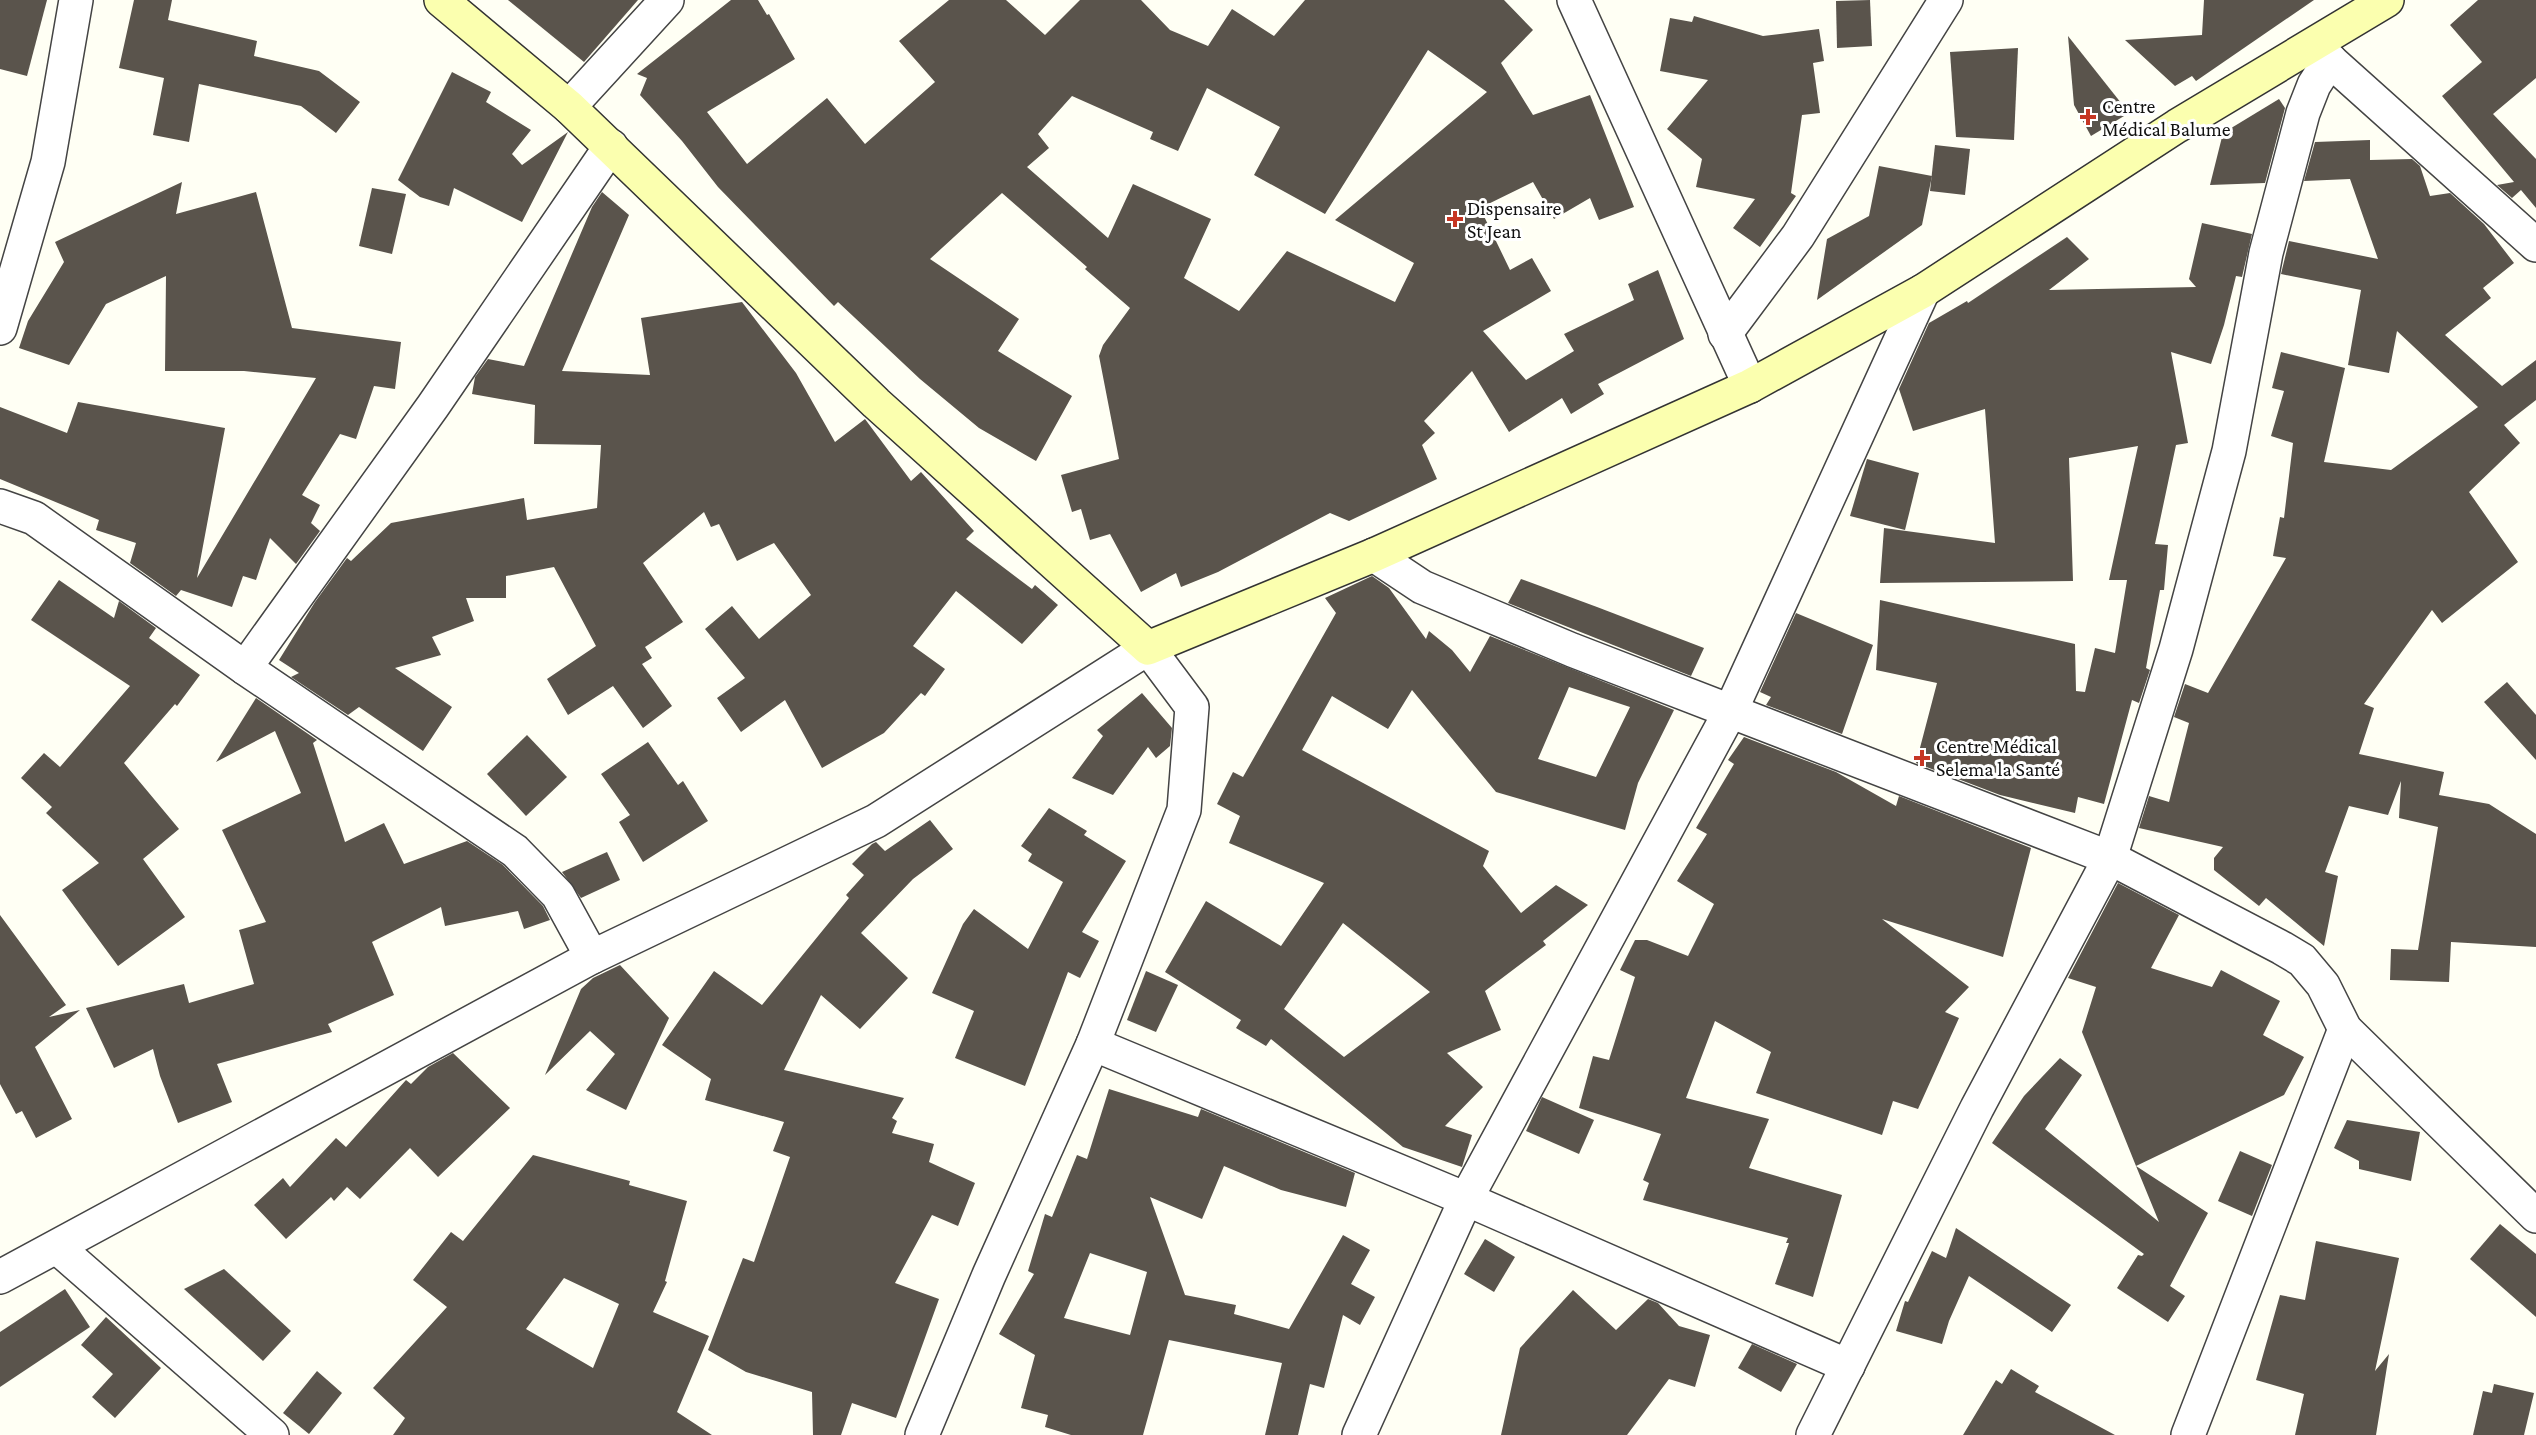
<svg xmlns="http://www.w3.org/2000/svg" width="2536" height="1435" font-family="'Crimson Pro',serif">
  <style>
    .building { fill: #5a544c; fill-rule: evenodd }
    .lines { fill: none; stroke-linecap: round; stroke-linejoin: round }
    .street-casing { stroke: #444; stroke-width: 36 }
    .secondary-casing { stroke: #333; stroke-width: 36 }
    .street { stroke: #fff; stroke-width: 33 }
    .secondary { stroke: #fbffaf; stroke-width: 33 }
    .poi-dot { fill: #c63623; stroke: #fff; stroke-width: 2 }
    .labels { text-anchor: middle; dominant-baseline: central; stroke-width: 6; stroke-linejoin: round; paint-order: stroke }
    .poi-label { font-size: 20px; fill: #111; stroke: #fff; text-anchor: start }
  </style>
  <rect width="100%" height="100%" fill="#fffff4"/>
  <g class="building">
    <path d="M0,0H47L27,76L0,69Z"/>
    <path d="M134,0H172L168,20L257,41L254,56L319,71L360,102L336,133L301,106L199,84L189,142L153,135L164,78L119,68Z"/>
    <path d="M508,0H638L584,62Z"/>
    <path d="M731,0H758L767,15L769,14L795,59L707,112L747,164L827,98L865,144L935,82L899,41L949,0H1006L1045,35L1080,0H1141L1170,30L1208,46L1232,9L1274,36L1305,0H1504L1533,30L1501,63L1533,115L1590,95L1634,207L1599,220L1590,198L1554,219L1533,182L1480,208L1510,270L1532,258L1551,291L1483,331L1526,380L1574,351L1564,334L1634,300L1628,284L1658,270L1684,339L1598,384L1604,394L1571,414L1562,398L1509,432L1472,371L1424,421L1435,433L1422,445L1437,479L1349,521L1330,513L1218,572L1181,587L1176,573L1141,592L1110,534L1090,540L1081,509L1072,512L1061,475L1119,459L1099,356L1103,345L1130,308L1085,269L1087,267L1002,193L930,259L1019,319L998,351L1072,396L1036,461L979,428L920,379L838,302L834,306L718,187L682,141L640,95L647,78L637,74ZM1428,50L1487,92L1335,220L1414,263L1395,302L1287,251L1239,311L1184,278L1211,219L1133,184L1108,238L1027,167L1049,148L1038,134L1072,96L1153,132L1150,139L1178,151L1207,88L1280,127L1254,175L1325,214Z"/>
    <path d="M1870,0L1872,46L1837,48L1836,1Z"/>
    <path d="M2204,0H2314L2196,81L2192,76L2175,86L2125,40L2202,35Z"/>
    <path d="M2478,0H2536V78L2493,114L2536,159V208L2521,190L2512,198L2497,185L2514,182L2442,96L2482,62L2450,25Z"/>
    <path d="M1694,16L1763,36L1819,29L1824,61L1813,63L1820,113L1802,115L1791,193L1796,196L1760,247L1733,228L1755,199L1696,187L1702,159L1667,129L1708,80L1660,71L1670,18L1692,22Z"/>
    <path d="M2068,36L2129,113L2091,136L2074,105Z"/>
    <path d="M2018,48L2014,140L1956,137L1950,52Z"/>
    <path d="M452,72L491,92L486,102L531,130L512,154L522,165L568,132L522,222L454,188L449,206L420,197L398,180Z"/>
    <path d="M2279,99L2285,108L2265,183L2210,185L2223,133Z"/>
    <path d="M2370,140V160L2412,159L2420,166L2430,196L2450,193L2484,224L2514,263L2483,288L2491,298L2445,335L2502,386L2536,360V400L2504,425L2520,443L2469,492L2518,562L2442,623L2432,610L2364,704L2374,708L2359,754L2444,772L2439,795L2489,804L2536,834V947L2451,942L2449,982L2390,980L2391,949L2418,950L2438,827L2399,818L2401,781L2388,815L2349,806L2325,872L2338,876L2324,946L2266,898L2259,906L2214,870V858L2223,847L2139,828L2149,796L2169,802L2189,723L2174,717L2185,684L2208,693L2286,558L2273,556L2280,517L2284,518L2293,443L2271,436L2284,391L2272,388L2281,352L2345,368L2324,462L2391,470L2478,407L2397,331L2389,373L2348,365L2361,290L2281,274L2289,241L2378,259L2350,179L2304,181L2315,142Z"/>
    <path d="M1935,145L1970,149L1965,195L1930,191Z"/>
    <path d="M1879,166L1932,176L1922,225L1817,300L1827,239L1869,216Z"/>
    <path d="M182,182L176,214L256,192L292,328L401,342L395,389L374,386L356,439L340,434L302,495L320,505L311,523L320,531L296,564L270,538L256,580L243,576L232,607L181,590L176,596L130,563L136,543L96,530L99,520L0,479V407L67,433L78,402L225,428L197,578L316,378L244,371H165L166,276L106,304L69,365L19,348L28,321L64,262L55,242Z"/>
    <path d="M372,188L406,194L392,254L359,246Z"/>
    <path d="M602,192L629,215L562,371L650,375L641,318L742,302L796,373L835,442L865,419L911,481L921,472L974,531L966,539L1032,589L1035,585L1058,605L1022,644L956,591L913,646L945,669L925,696L921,693L884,733L822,768L785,700L741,732L717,698L745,678L705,629L732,606L759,639L811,595L774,543L737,561L719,524L711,527L704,512L643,563L683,622L645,647L652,658L642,664L672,706L643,728L613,686L568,715L547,679L596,646L554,567L506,576V598H466L474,621L432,637L441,655L395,668L452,707L423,751L359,707L348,715L291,677L299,673L279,660L315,602L347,558L351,561L391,523L524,498L527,520L597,508L601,445L534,444L535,405L472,394L475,377L488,359L524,366L592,207Z"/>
    <path d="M2202,223L2252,234L2242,277L2236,276L2224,325L2211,364L2171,352L2188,443L2176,445L2155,544L2168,545L2164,590H2160L2146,668L2150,670L2139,703L2132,700L2104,804L2078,797L2075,813L2000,795L1916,763L1937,683L1876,670L1880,600L2075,644L2076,691L2085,692L2095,648L2115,653L2127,580H2109L2138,446L2069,458L2073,581L1880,583L1884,528L1995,543L1985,409L1913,431L1899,389L1929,323L1967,301L1968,303L2067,237L2089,259L2049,290L2196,287L2189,279Z"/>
    <path d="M1867,459L1919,473L1905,530L1850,516Z"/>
    <path d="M1372,576L1389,588L1426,639L1429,631L1452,650L1470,672L1490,636L1674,710L1638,783L1625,830L1496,792L1412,690L1388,729L1332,696L1302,750L1489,851L1483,866L1521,913L1556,885L1588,905L1543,941L1546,945L1485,991L1501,1030L1447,1053L1483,1087L1445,1126L1472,1135L1462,1167L1403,1147L1271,1039L1266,1046L1236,1028L1241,1020L1165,972L1206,901L1281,946L1324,883L1229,843L1240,816L1217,804L1233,772L1243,777L1336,613L1325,598ZM1569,687L1630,707L1596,777L1538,759ZM1343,923L1430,992L1344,1057L1284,1009Z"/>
    <path d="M1521,579L1597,607L1704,648L1691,676L1508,603Z"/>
    <path d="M59,580L114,618L119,601L156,628L149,638L200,675L177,706L175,704L124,763L179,829L143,859L185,917L118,966L62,890L99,863L46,813L52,807L21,778L44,753L60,767L130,686L31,620Z"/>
    <path d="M1796,613L1873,645L1842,734L1766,705L1771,697L1760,692Z"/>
    <path d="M2507,682L2536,715V760L2484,702Z"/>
    <path d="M1142,693L1172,728L1170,746L1156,758L1148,747L1113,795L1072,778L1103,736L1097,730Z"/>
    <path d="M256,698L317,740L313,743L345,842L384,823L404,864L467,841L503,865L543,906L550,920L524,929L518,911L445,926L441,907L372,942L394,995L328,1024L332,1032L217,1064L232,1102L178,1123L160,1076L153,1049L114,1068L86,1008L184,984L189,1003L254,984L239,930L266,922L222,830L301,793L275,731L216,762Z"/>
    <path d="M527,735L567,777L526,816L487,774Z"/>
    <path d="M1744,737L1836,772L1896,806L1899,796L2031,848L2003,957L1882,919L1969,987L1945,1012L1959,1018L1918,1109L1893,1101L1882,1135L1756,1093L1771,1052L1715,1021L1686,1098L1769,1119L1749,1168L1842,1195L1813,1297L1775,1284L1789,1243H1786L1788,1238L1643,1200L1649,1183L1643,1180L1661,1134L1579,1108L1593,1056L1609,1060L1635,977L1620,970L1635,940H1647L1688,956L1714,904L1677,881L1707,834L1696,828L1734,764L1728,760Z"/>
    <path d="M648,742L678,785L683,781L708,821L643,862L619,822L630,815L601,774Z"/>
    <path d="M1049,808L1087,831L1084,835L1126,861L1082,932L1099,941L1080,978L1068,972L1025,1086L955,1058L974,1011L932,993L963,924L974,909L1028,949L1063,882L1028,861L1032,854L1021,846Z"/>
    <path d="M930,820L953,849L913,879L861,933L908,978L860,1029L821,995L784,1070L904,1098L892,1118L897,1121L892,1133L934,1144L929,1162L975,1183L958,1226L932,1215L895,1283L939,1299L896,1418L852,1403L841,1435H813L812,1392L746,1372L708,1350L743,1258L754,1262L790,1157L773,1151L784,1122L705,1100L711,1079L662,1045L714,971L762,1005L849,898L846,895L864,875L852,864L872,844L876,842L885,851Z"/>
    <path d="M607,852L620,880L581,898L562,872Z"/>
    <path d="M2118,883L2179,915L2151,968L2212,987L2221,970L2280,1001L2263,1035L2304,1057L2284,1095L2136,1166L2082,1032L2096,987L2068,978Z"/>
    <path d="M0,915L66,1005L49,1017L80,1010L35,1047L72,1119L36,1138L22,1111L16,1114L0,1084Z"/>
    <path d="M620,965L669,1018L626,1110L586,1090L615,1054L590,1031L545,1075L581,989L593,978Z"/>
    <path d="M1146,971L1178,985L1156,1032L1127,1020Z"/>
    <path d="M453,1053L510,1108L438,1177L410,1148L360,1199L347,1187L334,1201L331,1197L286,1239L254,1205L283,1178L290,1187L336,1138L346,1147L406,1080L411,1084L428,1067Z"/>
    <path d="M2060,1058L2082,1075L2045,1129L2159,1222L2136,1166L2208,1213L2170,1286L2185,1296L2168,1322L2117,1288L2138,1255L2142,1256L2144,1254L1992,1143L2024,1096Z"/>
    <path d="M1109,1089L1198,1117L1201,1109L1355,1173L1346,1207L1281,1190L1224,1166L1202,1219L1150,1197L1185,1295L1236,1305L1234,1314L1289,1329L1343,1235L1370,1250L1351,1284L1375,1297L1360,1325L1343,1315L1324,1388L1310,1384L1298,1435H1265L1282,1363L1169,1340L1143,1435H1071L1045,1427L1048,1415L1021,1408L1035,1355L999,1334L1034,1274L1028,1271L1045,1214L1052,1217L1077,1155L1087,1159ZM1090,1253L1147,1272L1130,1335L1064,1318Z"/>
    <path d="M1542,1097L1594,1120L1579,1154L1526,1131Z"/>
    <path d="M2347,1120L2420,1132L2411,1181L2359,1169V1161L2334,1148Z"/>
    <path d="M2240,1151L2272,1165L2252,1216L2218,1201Z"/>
    <path d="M533,1155L630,1181L629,1185L687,1201L665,1281L667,1282L653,1312L709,1336L677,1412L712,1435H393L405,1418L373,1388L447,1307L413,1280L451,1232L463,1241ZM564,1278L619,1304L593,1368L526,1329Z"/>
    <path d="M2500,1224L2536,1254V1317L2470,1259Z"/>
    <path d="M1956,1228L2071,1305L2052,1332L1969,1276L1949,1321L1942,1344L1896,1331L1905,1301L1908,1302L1932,1251L1946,1258Z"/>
    <path d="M1485,1239L1515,1257L1494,1292L1464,1274Z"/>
    <path d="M2316,1241L2399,1258L2375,1371L2389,1354L2376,1435H2295L2304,1394L2256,1380L2280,1295L2305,1300Z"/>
    <path d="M224,1269L291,1331L263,1361L184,1289Z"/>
    <path d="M65,1289L90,1327L0,1387V1332Z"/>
    <path d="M1573,1290L1616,1330L1648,1299L1658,1303L1679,1326L1710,1335L1695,1387L1669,1379L1627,1435H1501L1520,1348Z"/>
    <path d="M106,1317L161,1368L115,1418L92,1397L113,1374L81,1345Z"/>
    <path d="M1752,1344L1797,1364L1781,1392L1738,1368Z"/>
    <path d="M2011,1369L2039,1386L2035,1392L2115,1435H1963L1996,1380L2002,1384Z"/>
    <path d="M317,1371L342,1393L309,1434L283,1413Z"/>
    <path d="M2494,1384L2534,1393L2524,1435H2473L2483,1391L2492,1393Z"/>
  </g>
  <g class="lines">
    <g class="street-casing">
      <g id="street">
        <path d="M1574,0L1750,386"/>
        <path d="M2314,46L2536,245"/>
        <path d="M569,107L667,0"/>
        <path d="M0,328L48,162L76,0"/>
        <path d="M1725,334L1798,236L1946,0"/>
        <path d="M0,506L34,518L245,668L515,851L558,895L592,957"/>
        <path d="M1374,555L1422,587L1572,650L2110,858L2282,948L2302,960L2323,985L2345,1029L2536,1216"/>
        <path d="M245,668L433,406L611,146"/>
        <path d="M1093,1044L1466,1199L1848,1366"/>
        <path d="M58,1248L272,1435"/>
        <path d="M0,1277L592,957L876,821L1148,648L1192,707L1184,810L1093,1044L989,1275L922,1435"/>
        <path d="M1359,1435L1466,1199L1731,710L1923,291"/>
        <path d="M1813,1435L1977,1108L2110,858L2176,649L2229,451L2266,253L2303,113L2314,85L2330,60"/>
        <path d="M2188,1435L2345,1029"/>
      </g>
    </g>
    <g class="secondary-casing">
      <path id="secondary" d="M441,0L569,107L876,403L1148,648L1374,555L1750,386L1923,291L2177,126L2387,0"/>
    </g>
    <use href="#street" class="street"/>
    <use href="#secondary" class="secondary"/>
  </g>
  <g class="poi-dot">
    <path d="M2085 108h6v6h6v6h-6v6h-6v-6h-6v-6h6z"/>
    <path d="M1452 210h6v6h6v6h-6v6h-6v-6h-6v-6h6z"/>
    <path d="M1919 749h6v6h6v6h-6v6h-6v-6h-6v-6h6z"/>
  </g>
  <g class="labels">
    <g class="poi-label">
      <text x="2102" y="106">Centre<tspan x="2102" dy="23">Médical Balume</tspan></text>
      <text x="1467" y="208">Dispensaire<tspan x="1467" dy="23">St Jean</tspan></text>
      <text x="1936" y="746">Centre Médical<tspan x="1936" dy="23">Selema la Santé</tspan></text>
    </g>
  </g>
</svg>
